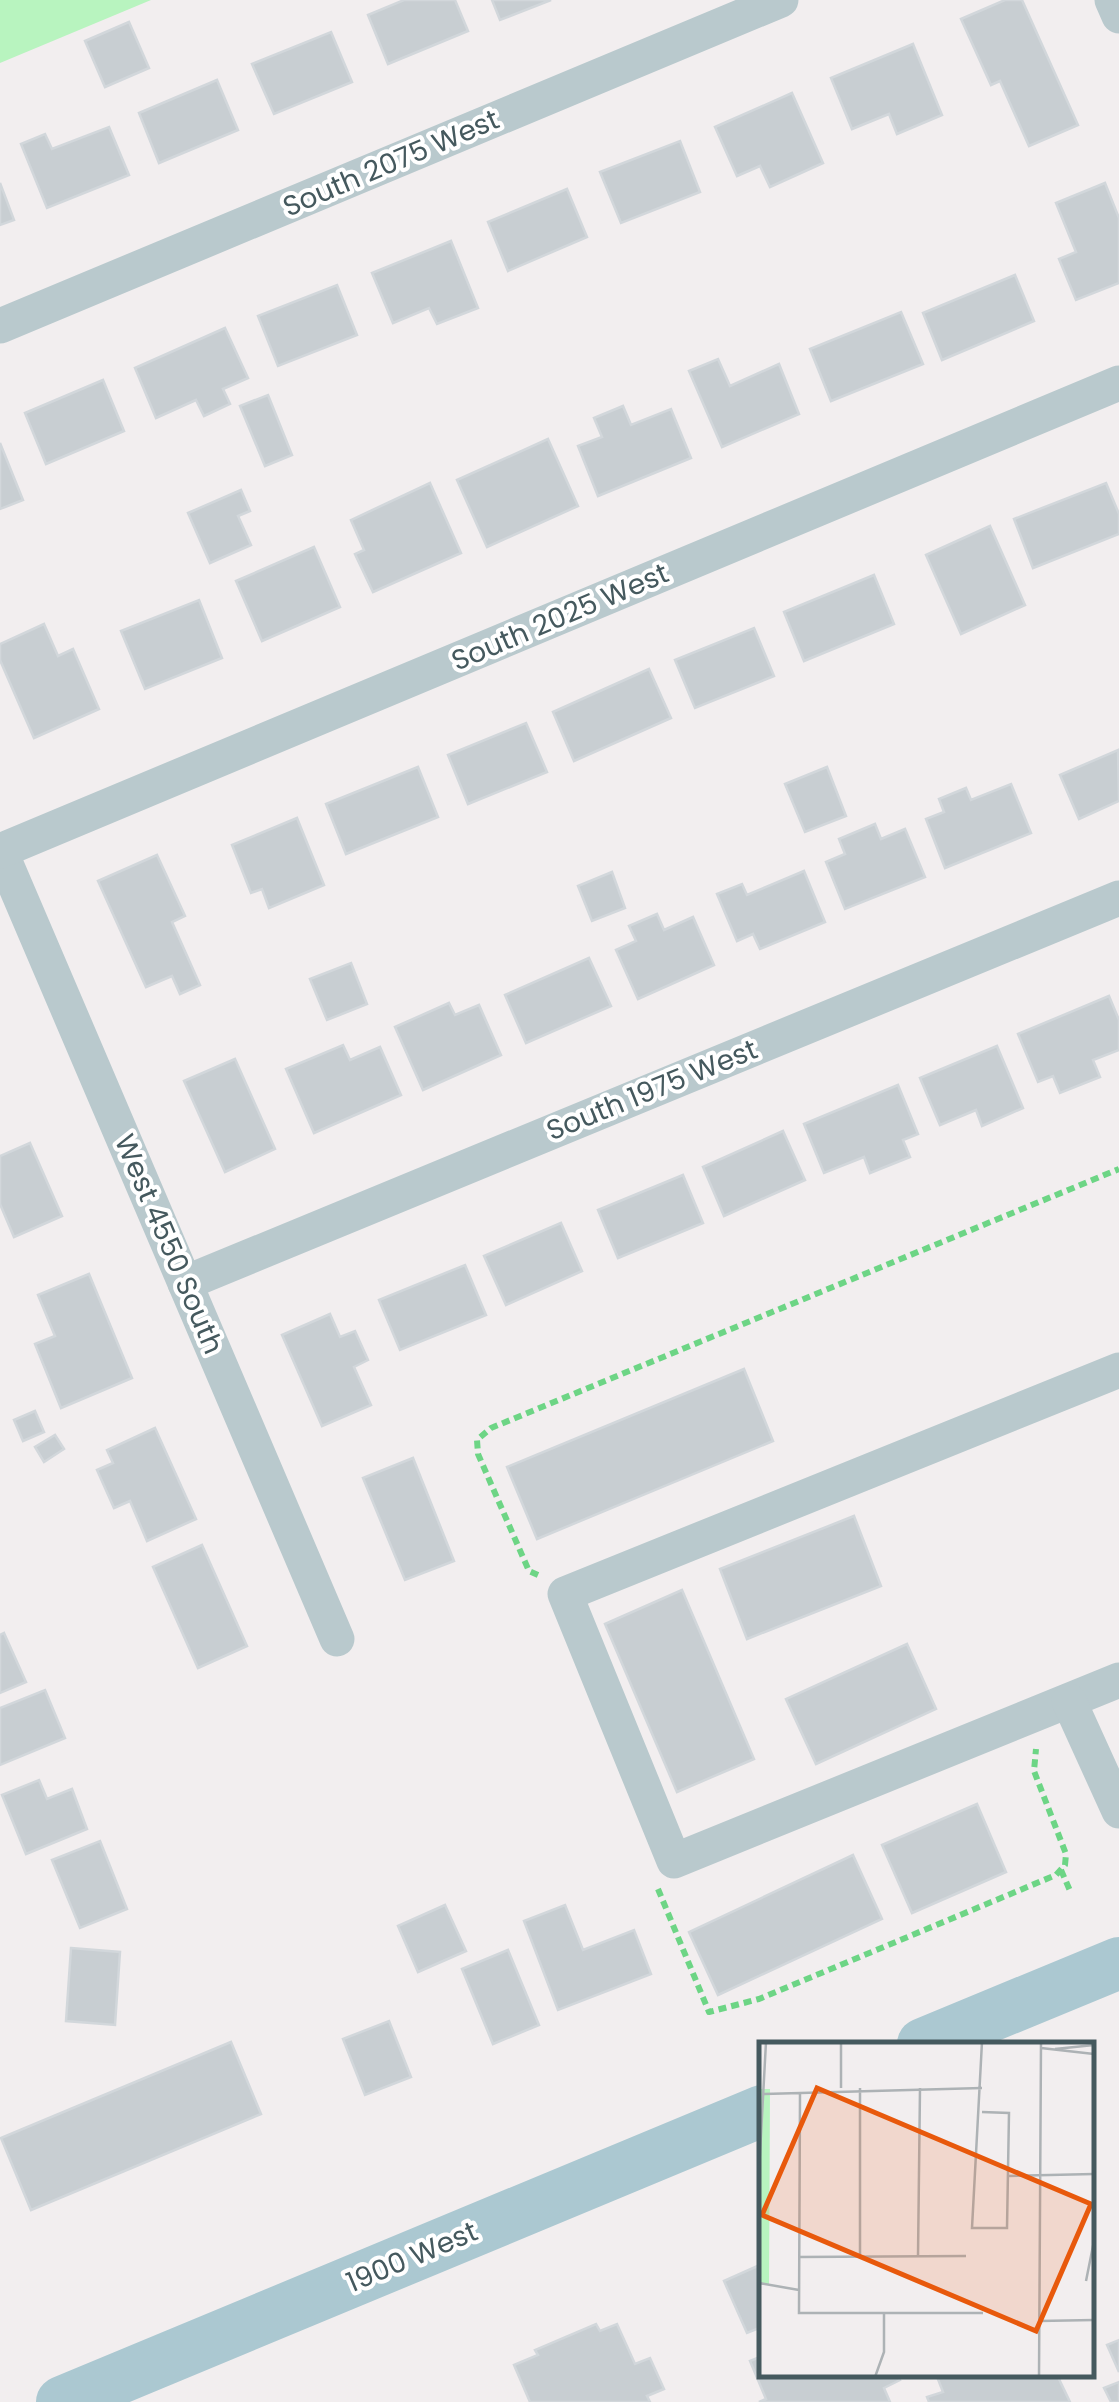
<svg xmlns="http://www.w3.org/2000/svg" width="1119" height="2402" font-family="Poppins,sans-serif">
  <style>
    .green { fill: #b8f4bf }
    .building { fill: #c8ced2; stroke: #d2d7db; stroke-width: 2.5 }
    .lines { fill: none; stroke-linecap: round; stroke-linejoin: round }
    .path { stroke: #6dd585; stroke-width: 6; stroke-dasharray: 8 5; stroke-linecap: butt }
    .street { stroke: #b9c9cd; stroke-width: 35 }
    .primary { stroke: #abc8d1; stroke-width: 52 }
    .labels { text-anchor: middle; dominant-baseline: central; stroke-width: 8; stroke-linejoin: round; paint-order: stroke }
    .street-label { font-size: 28px; fill: #45595e; stroke: #fff }
    .inset-road { fill: none; stroke: #adb2b5; stroke-width: 2.5 }
    .view { fill: #e8590c; fill-opacity: 0.15; stroke: #e8590c; stroke-width: 5 }
    .inset-edge { fill: none; stroke: #45595e; stroke-width: 5 }
  </style>
  <rect width="100%" height="100%" fill="#f2eeef"/>
  <path class="green" d="M0,0H151L0,63Z"/>
  <g class="building">
    <path d="M404,0H455L468,31L388,64L368,15Z"/>
    <path d="M492,0H551L500,20Z"/>
    <path d="M1005,0H1022L1078,125L1029,146L1000,81L991,85L961,19Z"/>
    <path d="M129,22L149,68L105,87L85,41Z"/>
    <path d="M331,32L352,82L274,114L252,64Z"/>
    <path d="M913,44L942,115L897,134L889,114L852,129L831,78Z"/>
    <path d="M217,80L238,130L159,163L139,113Z"/>
    <path d="M792,93L823,163L770,187L760,166L737,176L715,127Z"/>
    <path d="M109,127L129,175L47,208L21,144L45,134L52,149Z"/>
    <path d="M680,141L700,192L621,223L600,172Z"/>
    <path d="M0,183L14,220L0,225Z"/>
    <path d="M1105,183L1119,218V283L1076,300L1059,259L1076,252L1056,203Z"/>
    <path d="M567,189L587,237L508,271L488,222Z"/>
    <path d="M451,241L478,308L437,324L429,308L393,323L372,273Z"/>
    <path d="M1015,275L1034,321L942,360L923,313Z"/>
    <path d="M337,285L357,335L278,366L258,316Z"/>
    <path d="M901,312L923,364L831,401L810,349Z"/>
    <path d="M225,328L248,378L223,389L230,404L204,416L196,400L156,418L135,368Z"/>
    <path d="M718,359L730,386L779,364L799,414L722,447L689,371Z"/>
    <path d="M103,380L124,431L46,464L25,413Z"/>
    <path d="M268,395L292,455L265,466L240,406Z"/>
    <path d="M623,406L631,425L671,409L691,458L598,496L578,446L602,437L594,418Z"/>
    <path d="M548,439L578,506L487,547L457,480Z"/>
    <path d="M0,443L23,500L0,509Z"/>
    <path d="M430,483L461,553L373,592L355,554L364,550L351,520Z"/>
    <path d="M1106,483L1119,514V534L1033,568L1014,519Z"/>
    <path d="M241,490L250,511L238,516L251,545L210,563L188,513Z"/>
    <path d="M990,526L1025,605L961,634L926,555Z"/>
    <path d="M314,547L340,607L262,641L236,581Z"/>
    <path d="M874,575L894,624L804,661L784,612Z"/>
    <path d="M199,600L222,658L145,689L121,631Z"/>
    <path d="M44,624L58,656L73,649L99,709L34,738L0,660V644Z"/>
    <path d="M754,628L774,676L695,708L675,660Z"/>
    <path d="M649,669L671,718L574,761L553,712Z"/>
    <path d="M526,723L547,772L468,804L448,755Z"/>
    <path d="M1118,750L1119,801L1079,819L1060,775Z"/>
    <path d="M418,767L438,817L346,854L326,804Z"/>
    <path d="M827,767L846,816L805,832L785,784Z"/>
    <path d="M1011,784L1031,833L945,868L926,819L944,812L939,799L966,788L971,800Z"/>
    <path d="M297,818L324,885L269,908L262,889L251,893L232,845Z"/>
    <path d="M875,824L881,839L905,829L925,877L845,909L826,862L845,854L839,839Z"/>
    <path d="M157,855L185,916L172,922L200,985L180,994L172,976L146,987L98,881Z"/>
    <path d="M804,871L825,922L760,949L753,934L737,941L717,894L742,884L747,895Z"/>
    <path d="M612,872L625,908L592,921L578,886Z"/>
    <path d="M657,914L664,930L693,917L714,965L638,999L616,950L636,941L629,926Z"/>
    <path d="M589,958L611,1006L526,1043L505,995Z"/>
    <path d="M351,963L367,1004L327,1020L310,979Z"/>
    <path d="M1109,996L1119,1020V1050L1093,1060L1100,1077L1060,1093L1053,1076L1038,1082L1018,1034Z"/>
    <path d="M449,1003L455,1015L479,1005L501,1055L423,1090L395,1027Z"/>
    <path d="M343,1045L350,1060L380,1047L401,1095L314,1133L286,1069Z"/>
    <path d="M997,1046L1023,1108L982,1126L976,1110L940,1125L920,1078Z"/>
    <path d="M235,1059L275,1149L225,1172L184,1081Z"/>
    <path d="M898,1085L918,1134L903,1140L910,1157L870,1173L864,1157L824,1173L804,1124Z"/>
    <path d="M783,1131L805,1180L724,1216L703,1167Z"/>
    <path d="M30,1143L62,1216L14,1237L0,1204V1156Z"/>
    <path d="M683,1175L703,1223L618,1258L598,1210Z"/>
    <path d="M561,1223L582,1271L506,1305L484,1256Z"/>
    <path d="M465,1265L486,1315L400,1350L379,1300Z"/>
    <path d="M89,1274L132,1378L61,1408L35,1344L55,1336L38,1295Z"/>
    <path d="M330,1314L340,1337L355,1331L368,1360L354,1367L371,1405L322,1426L282,1335Z"/>
    <path d="M744,1369L773,1441L537,1539L507,1467Z"/>
    <path d="M35,1411L44,1432L23,1441L14,1420Z"/>
    <path d="M155,1428L196,1519L147,1541L130,1501L114,1508L97,1470L113,1463L107,1450Z"/>
    <path d="M55,1435L64,1449L44,1462L35,1447Z"/>
    <path d="M413,1458L454,1561L405,1580L363,1478Z"/>
    <path d="M854,1516L881,1586L747,1639L720,1569Z"/>
    <path d="M202,1545L247,1646L198,1668L153,1567Z"/>
    <path d="M682,1590L754,1759L677,1792L605,1624Z"/>
    <path d="M4,1633L26,1682L0,1693V1635Z"/>
    <path d="M907,1644L936,1709L816,1764L786,1699Z"/>
    <path d="M45,1690L65,1738L0,1765V1708Z"/>
    <path d="M39,1780L47,1799L72,1789L87,1829L26,1854L2,1795Z"/>
    <path d="M977,1804L1006,1872L912,1913L882,1845Z"/>
    <path d="M100,1841L127,1909L80,1928L52,1860Z"/>
    <path d="M853,1855L882,1919L718,1995L689,1932Z"/>
    <path d="M445,1905L466,1951L418,1972L398,1926Z"/>
    <path d="M565,1905L583,1950L634,1930L651,1974L558,2010L524,1921Z"/>
    <path d="M71,1948L120,1952L115,2025L66,2021Z"/>
    <path d="M508,1950L539,2025L493,2044L462,1969Z"/>
    <path d="M389,2021L411,2077L365,2095L343,2039Z"/>
    <path d="M231,2042L261,2114L31,2210L1,2138Z"/>
    <path d="M762,2264V2327L747,2333L724,2281Z"/>
    <path d="M596,2324L600,2331L617,2324L635,2364L650,2358L664,2389L647,2396L650,2402H530L514,2365L538,2355L535,2350Z"/>
    <path d="M1119,2340V2372L1107,2345Z"/>
    <path d="M762,2356V2374H897L900,2380L884,2388L890,2402H759L766,2399L750,2361Z"/>
    <path d="M936,2374H1069L1059,2379L1070,2402H929L927,2397L943,2392Z"/>
    <path d="M1119,2382V2402H1111L1104,2388Z"/>
  </g>
  <g class="lines">
    <g class="path">
      <path d="M538,1575L529,1571L478,1454L477,1440L491,1428L1119,1169"/>
      <path d="M1061,1870L1071,1893"/>
      <path d="M658,1889L709,2012L759,1999L1056,1875L1065,1865L1066,1854L1034,1771L1036,1749"/>
    </g>
    <g class="street">
      <path d="M1112,0L1119,16"/>
      <path d="M0,326L781,0"/>
      <path d="M0,850L337,1639"/>
      <path d="M0,851L1119,383"/>
      <path d="M185,1283L1119,898"/>
      <path d="M1119,1370L565,1594L674,1861L1119,1680"/>
      <path d="M1069,1701L1119,1811"/>
    </g>
    <g class="primary">
      <path d="M923,2044L1119,1963"/>
      <path d="M62,2402L762,2111"/>
    </g>
  </g>
  <g class="labels">
    <g class="street-label">
      <text transform="translate(391 163) rotate(-23)">South 2075 West</text>
      <text transform="translate(560 617) rotate(-23)">South 2025 West</text>
      <text transform="translate(652 1090) rotate(-22)">South 1975 West</text>
      <text transform="translate(169 1244) rotate(67)">West 4550 South</text>
      <text transform="translate(412 2257) rotate(-23)">1900 West</text>
    </g>
  </g>
  <g transform="translate(759 2042)">
    <rect width="335" height="335" fill="#f2eeef"/>
    <path d="M0,0L2,47H11L10,243L0,241Z" fill="#b8f4bf"/>
    <path class="inset-road" d="M282,6L335,12M296,7L335,3M82,46V0M5,52L223,46M41,52L40,271H224M223,70L250,71L248,186H213L223,0M0,129L7,0M249,134L335,132M101,214V46M159,214L161,46M40,215L207,214M327,239L335,199M0,241L40,248M280,279L335,278M116,335L125,310V271M280,335L282,0"/>
    <path class="view" d="M58,46L332,162L277,289L3,173Z"/>
    <rect width="335" height="335" class="inset-edge"/>
  </g>
</svg>
